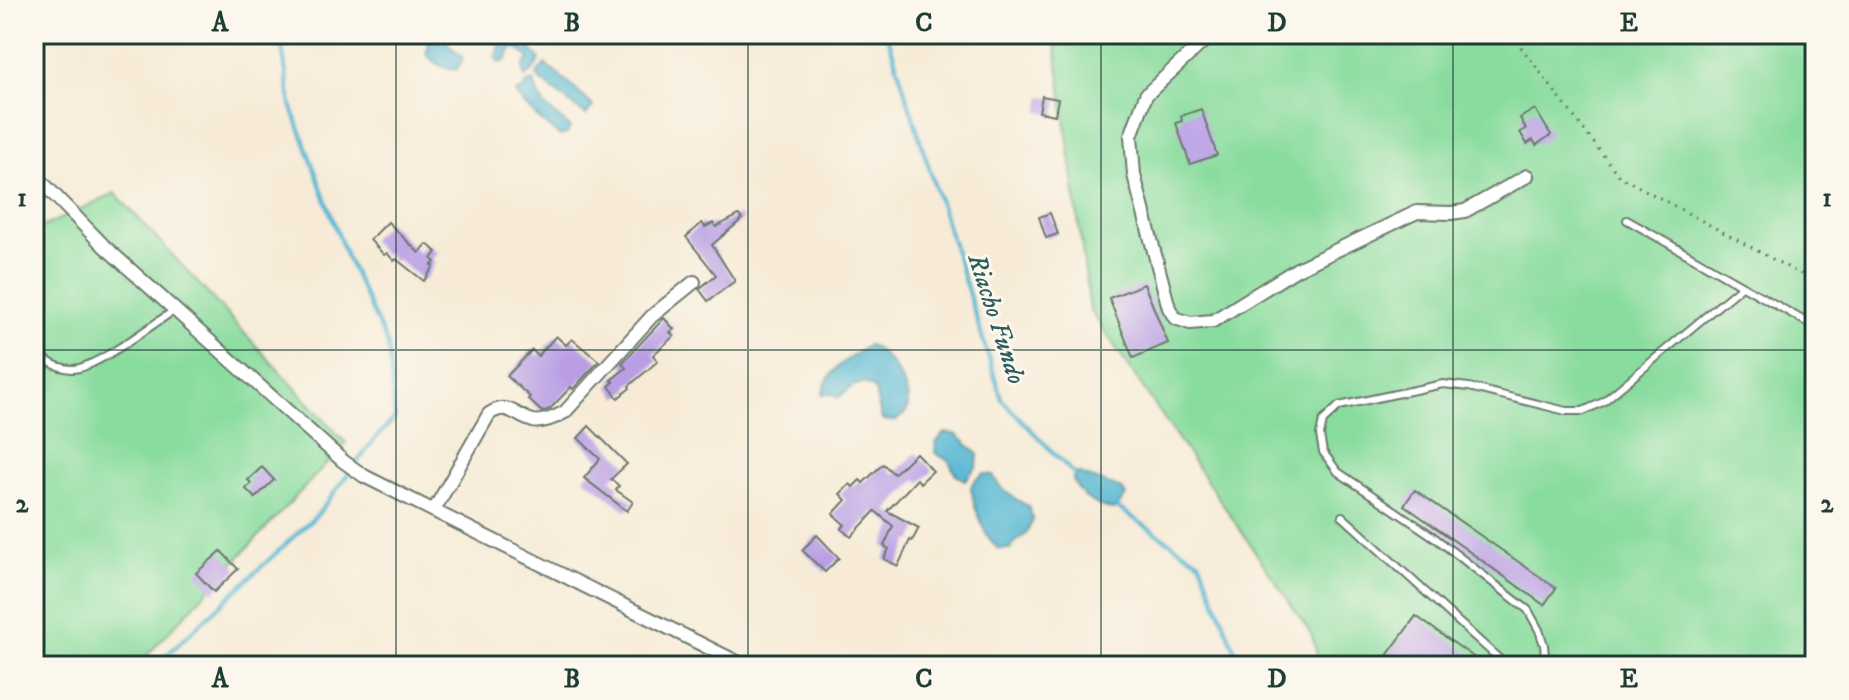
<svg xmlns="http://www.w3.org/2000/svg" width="1849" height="700" font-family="'IM FELL DW Pica',serif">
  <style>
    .green { fill: #88dc9e; stroke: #548c69; stroke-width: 2 }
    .water { fill: #55b7d3; stroke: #3a7a84; stroke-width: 2 }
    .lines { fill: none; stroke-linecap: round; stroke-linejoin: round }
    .stream { stroke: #55b7d3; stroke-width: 4 }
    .building { fill: #b99ee5 }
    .service-casing { stroke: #6b7a6d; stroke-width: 10 }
    .minor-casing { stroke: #6b7a6d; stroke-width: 16 }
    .path { stroke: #6b7a6d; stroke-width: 3; stroke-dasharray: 2 6; stroke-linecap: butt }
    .service { stroke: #fff; stroke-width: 6 }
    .minor { stroke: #fff; stroke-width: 12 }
    .grid { fill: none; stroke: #1f3d34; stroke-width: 2; stroke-opacity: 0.55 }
    .labels { text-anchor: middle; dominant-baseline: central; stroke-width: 6; stroke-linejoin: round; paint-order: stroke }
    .water-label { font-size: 26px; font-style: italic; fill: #2c5c5c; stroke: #fbf7ec }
    .neatline { fill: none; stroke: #1f3d34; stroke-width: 3 }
    .grid-label { font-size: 26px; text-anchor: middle; font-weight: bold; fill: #1f3d34 }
  </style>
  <rect width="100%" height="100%" fill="#fbf7ec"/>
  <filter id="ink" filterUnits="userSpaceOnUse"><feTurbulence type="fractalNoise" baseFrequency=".0125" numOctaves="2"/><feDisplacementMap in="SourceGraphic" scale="16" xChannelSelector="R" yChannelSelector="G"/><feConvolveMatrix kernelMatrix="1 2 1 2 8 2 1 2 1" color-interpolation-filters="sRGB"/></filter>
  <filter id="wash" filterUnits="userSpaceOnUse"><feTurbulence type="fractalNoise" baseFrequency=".006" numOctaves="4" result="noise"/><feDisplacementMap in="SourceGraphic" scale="32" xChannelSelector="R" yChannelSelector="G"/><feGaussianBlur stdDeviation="1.8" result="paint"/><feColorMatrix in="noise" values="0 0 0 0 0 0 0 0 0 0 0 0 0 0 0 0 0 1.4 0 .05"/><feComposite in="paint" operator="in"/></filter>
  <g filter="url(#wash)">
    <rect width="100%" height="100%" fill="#f7ebd7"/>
    <g class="green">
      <path d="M1054,34H1815V666H1320L1312,635L1090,310Z"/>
      <path d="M115,193L346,443L137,666H34V231Z"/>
    </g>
    <g class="water">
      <path d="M413,34H438L463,58L457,70C443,69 436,64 426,54L429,44L424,38Z"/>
      <path d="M507,34H516L540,59L533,71L525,77L523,67L529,58L516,47L509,52L507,60L500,63L495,57L500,45Z"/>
      <path d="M545,64L569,83L593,106L586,115L539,79L537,74Z"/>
      <path d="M534,81C539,107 552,111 570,127L567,134L560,136L542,122L517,97L516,93L524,89L527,83Z"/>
      <path d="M868,345C887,350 916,393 906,412C903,416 899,418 896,421L882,420L874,388L864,383L853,386L838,398L833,394H822C830,366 847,361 868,345Z"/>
      <path d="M944,433L956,434L978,454L977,466L965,480L956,475L949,461L935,453L936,443Z"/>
      <path d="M1077,473L1122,489L1126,496L1114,510C1094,506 1081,498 1073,480Z"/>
      <path d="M983,474L993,475C1001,491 1013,498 1028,506L1033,520L1026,534L1016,541L1010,549H998L986,534L975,507L971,488L973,482Z"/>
    </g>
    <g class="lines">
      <g class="stream">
        <path d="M887,34L1002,400L1079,479"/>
        <path d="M1115,506L1200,562L1241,666"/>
        <path d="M155,666L318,514L374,440L395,418L388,345L346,256L291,105L280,34"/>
      </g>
    </g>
    <g id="blocks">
      <g class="building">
        <path d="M1042,96L1058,99L1055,115L1039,112Z"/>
        <path d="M1201,109L1217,155L1190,164L1176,123L1182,121L1181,116Z"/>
        <path d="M1535,109L1551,135L1536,145L1533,140L1527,144L1520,132L1526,129L1520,118Z"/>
        <path d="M1050,213L1058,234L1046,238L1039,217Z"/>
        <path d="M739,215L742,219L712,245L735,281L708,301L699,289L716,275L686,237L702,223L705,227L713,223L716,227Z"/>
        <path d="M388,222L419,253L427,244L437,252L432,259L435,262L432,265L434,266L424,281L396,259L394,261L387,253L384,255L370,240Z"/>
        <path d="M1144,284L1168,343L1133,358L1109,298Z"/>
        <path d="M664,318L674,329L670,332L674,336L653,355L658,361L629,386L630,388L618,398L609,386L614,382L611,380L626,368L622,363Z"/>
        <path d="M556,336L566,345L572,339L599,361L573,389L571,387L550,409L542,412L528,399L530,397L507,376L532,350L538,356Z"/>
        <path d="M589,426L627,464L611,479L619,486L616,490L633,502L627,511L584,478L600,459L578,438Z"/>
        <path d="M916,453L933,471L920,483L917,479L887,511L919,528L912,541L910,540L898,566L884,559L889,549L884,546L893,526L875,511L851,537L841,529L845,525L833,514L846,500L840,494L850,484L853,487L860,480L863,483L883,464L894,474Z"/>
        <path d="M262,467L274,480L255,498L246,489L251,483L248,480Z"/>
        <path d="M1415,490L1556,588L1544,605L1404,505Z"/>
        <path d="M817,535L839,558L825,572L802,550Z"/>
        <path d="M221,551L238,569L214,592L196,573Z"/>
        <path d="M1416,616L1486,666H1399L1386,657Z"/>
      </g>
    </g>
  </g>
  <g filter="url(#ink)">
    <use href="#blocks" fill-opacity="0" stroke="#6b7a6d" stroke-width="2"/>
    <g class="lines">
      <g class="service-casing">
        <g id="service">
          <path d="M1627,220L1815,327"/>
          <path d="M34,349C45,360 55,368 72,369C94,370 154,323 175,310"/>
          <path d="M1342,516L1507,666"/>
          <path d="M1368,661L1377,666"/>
          <path d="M1546,666L1544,645L1539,630L1528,610L1434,537L1338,472L1323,452L1320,435L1323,421L1339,406L1443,384L1469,387L1566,411H1583L1603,402L1742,286"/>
        </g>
      </g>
      <g class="minor-casing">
        <g id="minor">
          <path d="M1208,34L1207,38L1146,95L1131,136L1134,175L1169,308L1175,318L1190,323L1213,321L1297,269L1417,212L1451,213L1465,211L1527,176"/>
          <path d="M34,174L104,246L343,461L364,476L745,666"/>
          <path d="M434,510L489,414C509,401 514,416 533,421C543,423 556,417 565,412L652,316L694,282"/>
        </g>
      </g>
      <path class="path" d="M1511,34L1619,176L1815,282"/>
      <use href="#service" class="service"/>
      <use href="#minor" class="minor"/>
    </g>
  </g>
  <path class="grid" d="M396,34V666M748,34V666M1101,34V666M1453,34V666M34,350H1815"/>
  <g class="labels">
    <g class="water-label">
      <text transform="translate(996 319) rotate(72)">Riacho Fundo</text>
    </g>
  </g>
  <rect width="1849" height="700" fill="none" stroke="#fbf7ec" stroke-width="88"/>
  <rect x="44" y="44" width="1761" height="612" class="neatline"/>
  <g class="grid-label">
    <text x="220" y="31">A</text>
    <text x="572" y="31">B</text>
    <text x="924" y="31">C</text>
    <text x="1277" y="31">D</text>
    <text x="1629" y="31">E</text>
    <text x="22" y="206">1</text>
    <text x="1827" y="206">1</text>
    <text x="22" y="512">2</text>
    <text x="1827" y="512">2</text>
    <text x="220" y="687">A</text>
    <text x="572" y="687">B</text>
    <text x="924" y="687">C</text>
    <text x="1277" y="687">D</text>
    <text x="1629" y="687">E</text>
  </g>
</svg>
